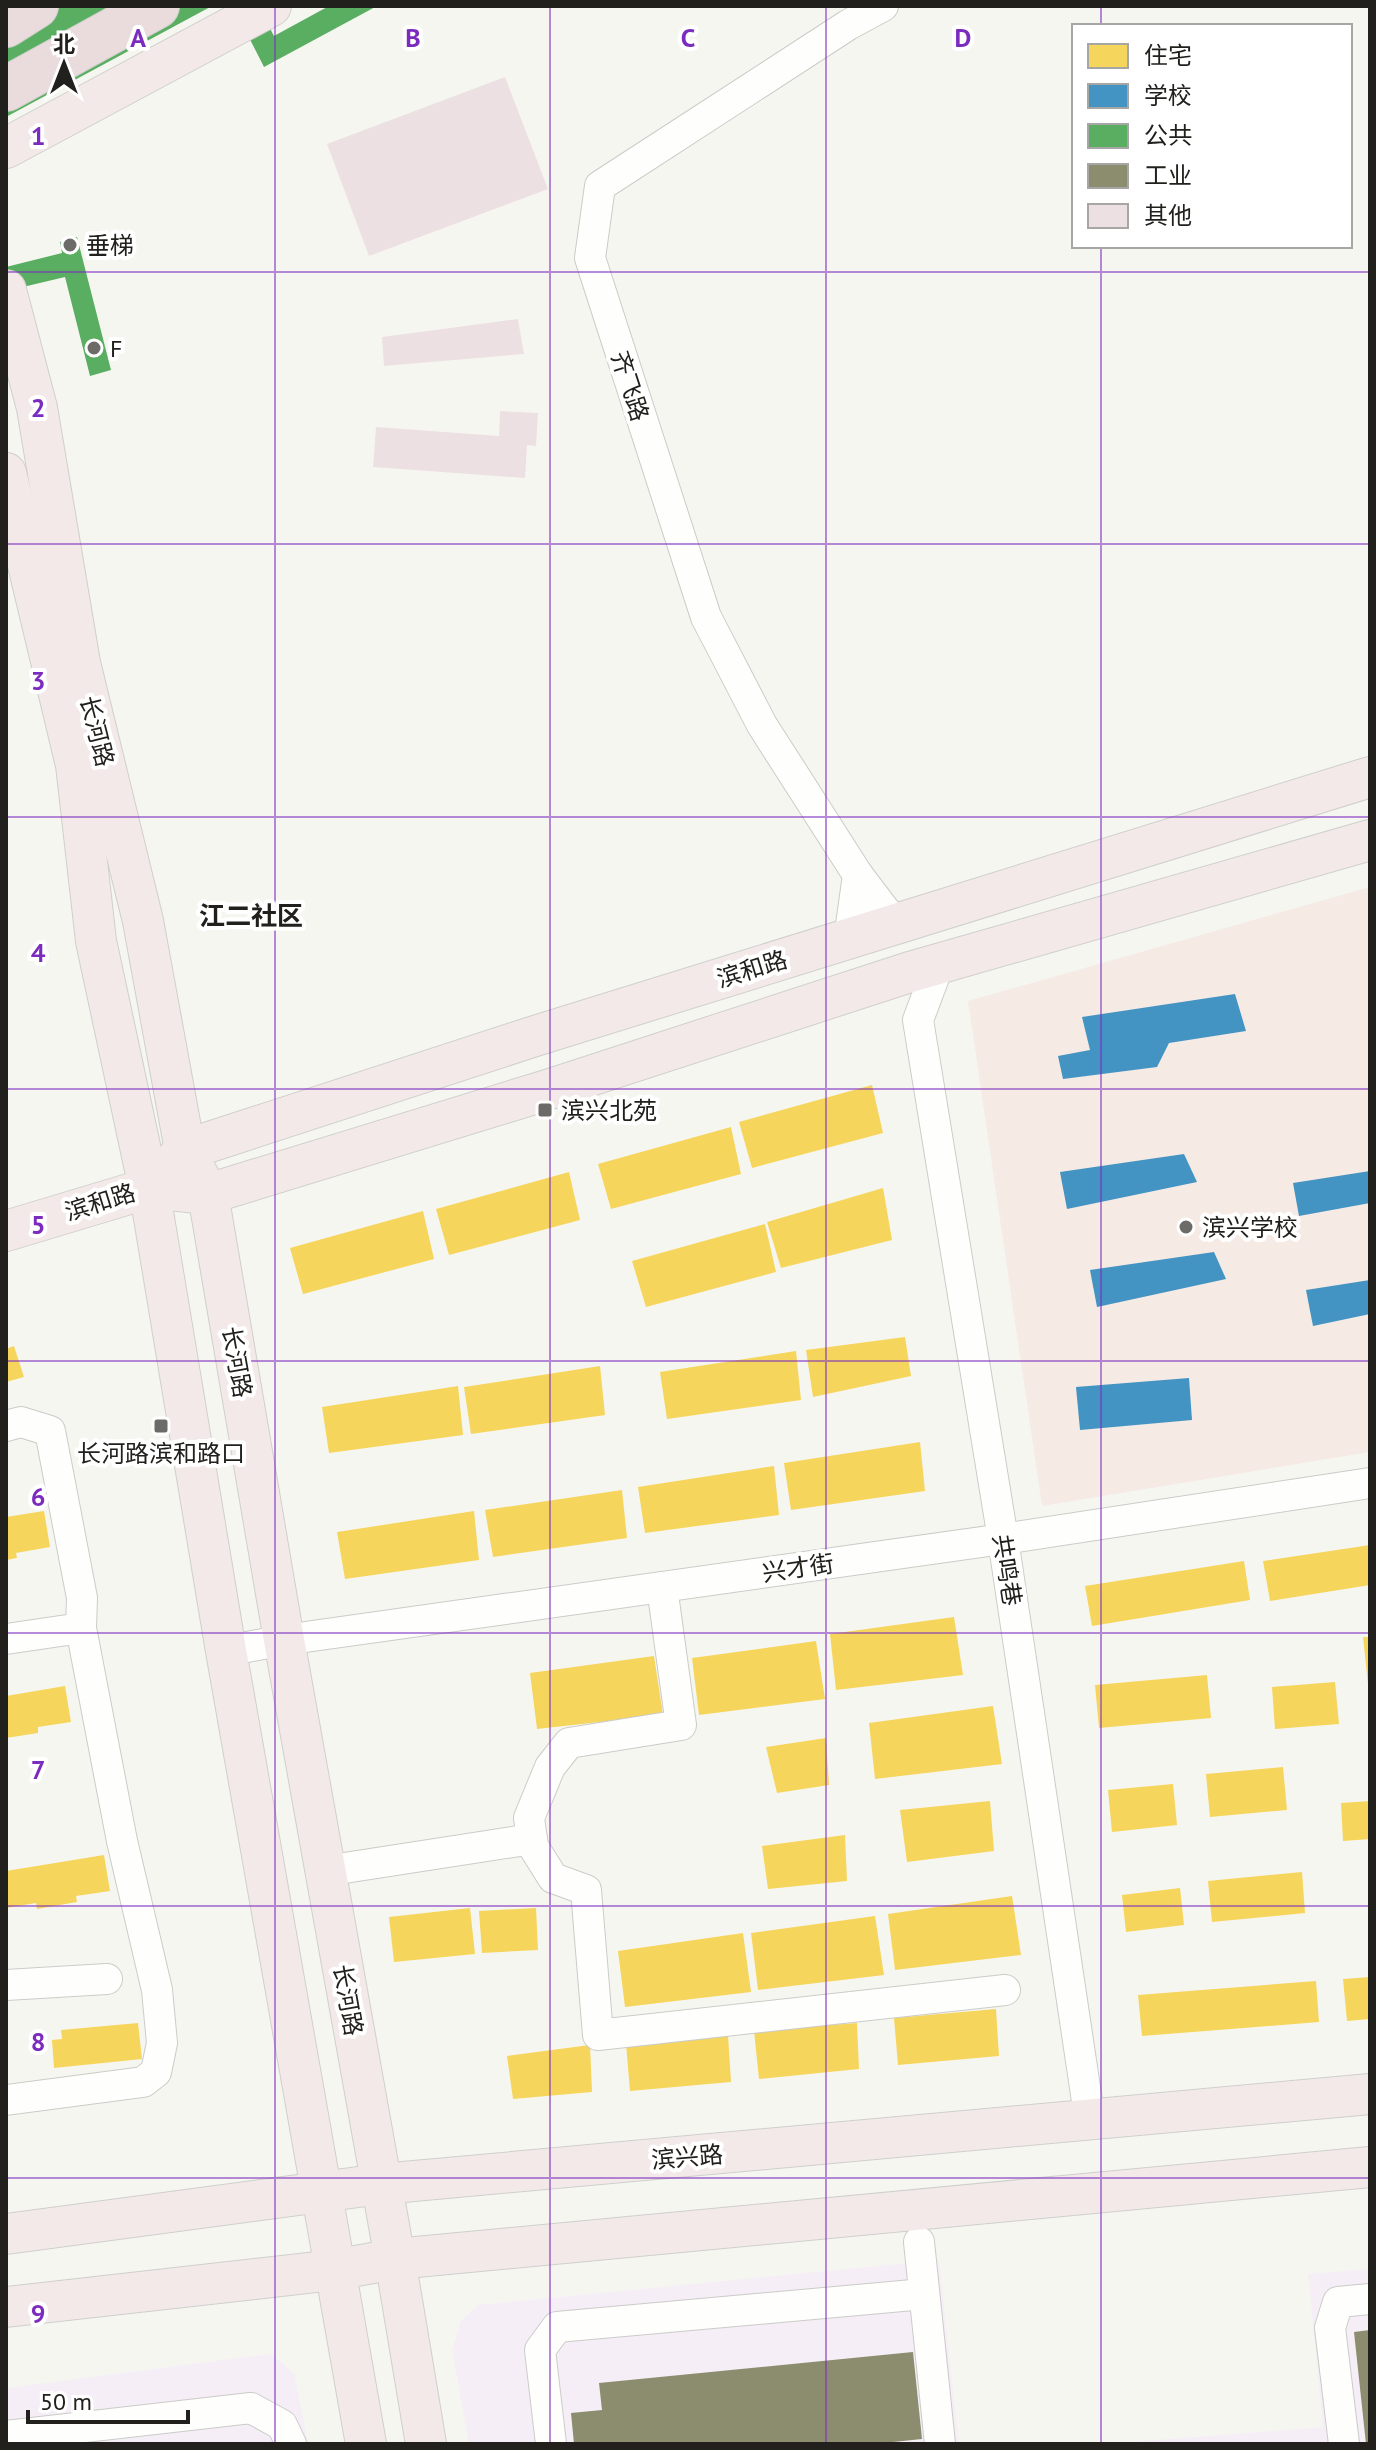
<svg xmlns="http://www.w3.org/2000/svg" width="1376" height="2450" font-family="'PT Sans','Noto Sans SC',sans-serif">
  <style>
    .industrial { fill: #f5eef6 }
    .education { fill: #f5eae4 }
    .homes { fill: #f6d55c }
    .schools { fill: #4393c3 }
    .public { fill: #5aae61 }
    .industry { fill: #8c8c6e }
    .building { fill: #ede0e3 }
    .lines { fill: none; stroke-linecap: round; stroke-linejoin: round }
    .minor-casing { stroke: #cbcbc8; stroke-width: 32 }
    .major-casing { stroke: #cfcfcd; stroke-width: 42 }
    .highway-casing { stroke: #cfcfcd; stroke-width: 46 }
    .minor { stroke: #fefefd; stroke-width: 30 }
    .major { stroke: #f2e9e8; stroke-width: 40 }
    .highway { stroke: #eadcdc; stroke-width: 44 }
    .grid { fill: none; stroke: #7b2cbf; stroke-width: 2; stroke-opacity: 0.55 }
    .poi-dot { fill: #6c6b67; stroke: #fff; stroke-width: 3 }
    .labels { text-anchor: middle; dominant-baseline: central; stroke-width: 8; stroke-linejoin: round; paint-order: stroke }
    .poi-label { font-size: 24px; fill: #21201d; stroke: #fff; text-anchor: start }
    .street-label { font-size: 24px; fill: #21201d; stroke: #fff }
    .neighbourhood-label { font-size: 26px; font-weight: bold; fill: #21201d; stroke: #fff }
    .grid-label { font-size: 26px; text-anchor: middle; font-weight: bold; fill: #7b2cbf; stroke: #fff; stroke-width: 8; stroke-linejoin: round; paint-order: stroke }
  </style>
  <rect width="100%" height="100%" fill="#f6f6f1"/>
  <g class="industrial">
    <path d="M939,2260L959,2444H469L452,2350L461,2321L478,2305Z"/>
    <path d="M1370,2269V2444H1106L1323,2427L1308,2274Z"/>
    <path d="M270,2354L294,2373L308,2444H6V2388Z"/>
  </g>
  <path class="education" d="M1370,887V1452L1042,1506L968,1001Z"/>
  <g class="homes">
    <path d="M872,1085L883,1133L752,1168L739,1122Z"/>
    <path d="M731,1127L741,1174L611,1209L598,1164Z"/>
    <path d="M569,1172L580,1220L449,1255L436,1209Z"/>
    <path d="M883,1188L892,1240L781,1268L767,1222Z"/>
    <path d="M423,1211L434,1259L303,1294L290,1248Z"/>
    <path d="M765,1224L776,1272L646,1307L632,1261Z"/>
    <path d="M905,1337L911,1376L813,1397L806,1350Z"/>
    <path d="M14,1346L24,1377L6,1382V1349Z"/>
    <path d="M796,1351L801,1400L667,1419L660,1372Z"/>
    <path d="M600,1366L605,1415L471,1434L464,1387Z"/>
    <path d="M458,1386L463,1435L329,1453L322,1407Z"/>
    <path d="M920,1442L925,1491L791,1510L784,1463Z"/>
    <path d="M774,1466L779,1515L645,1533L638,1487Z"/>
    <path d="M622,1490L627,1538L493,1557L485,1510Z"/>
    <path d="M44,1511L50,1547L16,1553L17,1558L6,1560V1517Z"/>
    <path d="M474,1511L479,1560L345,1579L337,1532Z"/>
    <path d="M1370,1545V1585L1270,1601L1263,1561Z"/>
    <path d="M1244,1561L1250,1600L1092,1626L1085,1586Z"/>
    <path d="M954,1617L963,1675L836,1690L830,1634Z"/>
    <path d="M1363,1637H1370V1684H1368Z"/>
    <path d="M816,1641L825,1699L699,1715L692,1658Z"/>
    <path d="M654,1656L663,1715L537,1729L530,1673Z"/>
    <path d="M1207,1675L1211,1718L1099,1728L1095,1685Z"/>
    <path d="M1335,1682L1339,1724L1275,1729L1272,1687Z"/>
    <path d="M65,1686L71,1722L38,1727V1733L6,1738V1696Z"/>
    <path d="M993,1706L1002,1764L875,1779L869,1723Z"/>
    <path d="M826,1738L829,1785L777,1793L766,1747Z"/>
    <path d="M1283,1767L1287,1810L1210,1817L1206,1774Z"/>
    <path d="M1173,1784L1177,1825L1112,1832L1108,1790Z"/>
    <path d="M990,1801L994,1851L907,1862L900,1810Z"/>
    <path d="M1370,1801V1839L1343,1841L1341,1803Z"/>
    <path d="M845,1835L847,1881L768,1889L762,1846Z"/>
    <path d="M104,1855L110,1891L76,1896L77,1902L37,1909L36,1903L6,1908V1871Z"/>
    <path d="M1302,1872L1305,1913L1212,1922L1208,1881Z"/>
    <path d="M1180,1888L1184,1925L1126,1932L1122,1895Z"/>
    <path d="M1012,1896L1021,1955L895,1970L888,1914Z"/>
    <path d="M470,1908L475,1954L394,1962L389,1917Z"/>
    <path d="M536,1908L538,1950L482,1953L479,1911Z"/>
    <path d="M875,1916L884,1975L758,1990L751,1933Z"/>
    <path d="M743,1933L751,1992L625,2007L618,1951Z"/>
    <path d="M1370,1977V2019L1347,2021L1343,1979Z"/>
    <path d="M1316,1981L1319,2022L1142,2036L1138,1995Z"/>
    <path d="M996,2009L999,2056L898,2065L894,2018Z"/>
    <path d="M138,2023L142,2059L54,2068L52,2040L62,2039L61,2030Z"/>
    <path d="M857,2023L859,2069L759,2079L754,2031Z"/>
    <path d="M728,2035L731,2082L630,2091L626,2044Z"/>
    <path d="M590,2045L592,2092L513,2099L507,2056Z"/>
  </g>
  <g class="schools">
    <path d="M1235,994L1246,1031L1169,1043L1157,1067L1063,1079L1058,1056L1090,1050L1082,1017Z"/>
    <path d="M1184,1154L1197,1182L1067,1209L1060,1172Z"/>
    <path d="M1370,1171V1203L1299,1216L1293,1183Z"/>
    <path d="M1214,1252L1226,1279L1097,1307L1090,1270Z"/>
    <path d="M1370,1280V1314L1313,1326L1306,1290Z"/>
    <path d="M1189,1378L1192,1420L1080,1430L1076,1387Z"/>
  </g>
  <g class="public">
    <path d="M6,6H212L6,117Z"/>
    <path d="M233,6H258L274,36L329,6H377L264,67Z"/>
    <path d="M77,237L111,370L90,376L65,277L6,291V267L62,253L60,242Z"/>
  </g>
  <g class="industry">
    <path d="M1370,2330V2444H1366L1354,2332Z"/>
    <path d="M913,2352L922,2439L874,2444H574L571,2413L602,2410L599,2383Z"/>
  </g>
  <g class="building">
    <path d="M505,77L548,189L369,256L327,144Z"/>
    <path d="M518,319L524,354L384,366L382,337Z"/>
    <path d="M500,411L538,413L536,446L527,445L525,478L373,467L376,427L499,436Z"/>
  </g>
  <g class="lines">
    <g class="minor-casing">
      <g id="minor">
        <path d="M883,6L848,25L600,186L590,258L706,617L762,725L858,875L896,925"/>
        <path d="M849,939L858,875"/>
        <path d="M939,964L918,1020L1003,1539L1090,2121"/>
        <path d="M6,1426L21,1422L50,1431L82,1598L81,1628L122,1841L157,1990L162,2043L156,2072L143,2082L6,2100"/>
        <path d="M662,1587L681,1725L569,1743L550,1767L529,1818L533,1846L553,1878L586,1890L598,2035L1005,1990"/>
        <path d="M6,1639L81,1628"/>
        <path d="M226,1651L284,1640L1003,1539L1370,1483"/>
        <path d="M325,1871L532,1839"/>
        <path d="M6,1985L107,1979"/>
        <path d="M919,2242L940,2444"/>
        <path d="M6,2436L251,2408L282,2425L291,2444"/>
        <path d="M551,2444L540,2350L557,2327L924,2294"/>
        <path d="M1344,2444L1330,2328L1338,2302L1370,2299"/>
      </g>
    </g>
    <g class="major-casing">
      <g id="major">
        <path d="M6,148L271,6"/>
        <path d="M6,290L37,408L80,663L143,921L185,1150L208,1194L284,1640L395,2259L426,2444"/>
        <path d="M6,473L76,765L96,941L149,1188L226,1651L366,2444"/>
        <path d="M167,1169L185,1150L535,1036L1370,777"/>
        <path d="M6,1231L149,1188L208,1194L547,1090L910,972L1370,840"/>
        <path d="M6,2234L381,2184L1370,2094"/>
        <path d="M6,2307L334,2270L395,2259L1370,2167"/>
      </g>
    </g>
    <g class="highway-casing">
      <g id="highway">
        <path d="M6,25L36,6"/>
        <path d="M6,89L157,6"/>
      </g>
    </g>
    <use href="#minor" class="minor"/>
    <use href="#major" class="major"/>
    <use href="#highway" class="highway"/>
  </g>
  <path class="grid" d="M275,6V2444M550,6V2444M826,6V2444M1101,6V26M1101,246V2444M6,272H1370M6,544H1370M6,817H1370M6,1089H1370M6,1361H1370M6,1633H1370M6,1906H1370M6,2178H1370"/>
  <g class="poi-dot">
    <circle cx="70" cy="245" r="8"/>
    <circle cx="94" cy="348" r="8"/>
    <rect x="537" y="1102" width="16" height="16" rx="4"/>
    <circle cx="1186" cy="1227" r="8"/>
    <rect x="153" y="1418" width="16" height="16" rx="4"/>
  </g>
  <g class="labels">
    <g class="poi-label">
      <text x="86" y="245">垂梯</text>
      <text x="110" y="348">F</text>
      <text x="561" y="1110">滨兴北苑</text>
      <text x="1202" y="1227">滨兴学校</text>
      <text x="161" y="1453" text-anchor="middle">长河路滨和路口</text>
    </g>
    <g class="street-label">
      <text transform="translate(630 386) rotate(72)">齐飞路</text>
      <text transform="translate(97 731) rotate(76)">长河路</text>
      <text transform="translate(752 969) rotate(-17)">滨和路</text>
      <text transform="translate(100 1202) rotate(-17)">滨和路</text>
      <text transform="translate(237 1362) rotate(80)">长河路</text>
      <text transform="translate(798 1568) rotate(-8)">兴才街</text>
      <text transform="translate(1007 1570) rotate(81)">共鸣巷</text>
      <text transform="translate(348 2000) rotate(80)">长河路</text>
      <text transform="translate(687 2157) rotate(-5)">滨兴路</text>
    </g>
    <g class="neighbourhood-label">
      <text x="251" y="915">江二社区</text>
    </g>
  </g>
  <g class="grid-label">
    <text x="138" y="47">A</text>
    <text x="413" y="47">B</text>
    <text x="688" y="47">C</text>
    <text x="963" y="47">D</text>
    <text x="38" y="145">1</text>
    <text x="38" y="417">2</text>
    <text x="38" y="690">3</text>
    <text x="38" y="962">4</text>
    <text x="38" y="1234">5</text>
    <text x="38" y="1506">6</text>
    <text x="38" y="1779">7</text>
    <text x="38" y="2051">8</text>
    <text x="38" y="2323">9</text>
  </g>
  <rect width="1376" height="2450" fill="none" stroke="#21201d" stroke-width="16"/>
  <rect x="1072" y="24" width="280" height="224" fill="#ffffff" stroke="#a6a6a5" stroke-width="2"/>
  <rect x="1088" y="44" width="40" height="24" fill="#f6d55c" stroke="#a6a6a5" stroke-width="2"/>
  <text x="1144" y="64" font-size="24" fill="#21201d">住宅</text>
  <rect x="1088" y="84" width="40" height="24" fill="#4393c3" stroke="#a6a6a5" stroke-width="2"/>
  <text x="1144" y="104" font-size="24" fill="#21201d">学校</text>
  <rect x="1088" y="124" width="40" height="24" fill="#5aae61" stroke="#a6a6a5" stroke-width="2"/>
  <text x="1144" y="144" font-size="24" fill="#21201d">公共</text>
  <rect x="1088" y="164" width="40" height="24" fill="#8c8c6e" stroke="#a6a6a5" stroke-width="2"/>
  <text x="1144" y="184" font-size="24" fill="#21201d">工业</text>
  <rect x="1088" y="204" width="40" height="24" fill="#ede0e3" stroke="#a6a6a5" stroke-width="2"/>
  <text x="1144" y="224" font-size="24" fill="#21201d">其他</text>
  <g transform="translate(64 64)" stroke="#ffffff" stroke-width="6" paint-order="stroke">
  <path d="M0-6L14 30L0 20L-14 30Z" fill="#21201d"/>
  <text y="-12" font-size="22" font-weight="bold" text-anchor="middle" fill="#21201d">北</text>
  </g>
  <path d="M28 2410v12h160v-12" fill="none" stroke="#21201d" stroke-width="4"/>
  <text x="40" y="2410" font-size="24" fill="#21201d" stroke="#ffffff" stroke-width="6" paint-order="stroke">50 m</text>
</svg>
